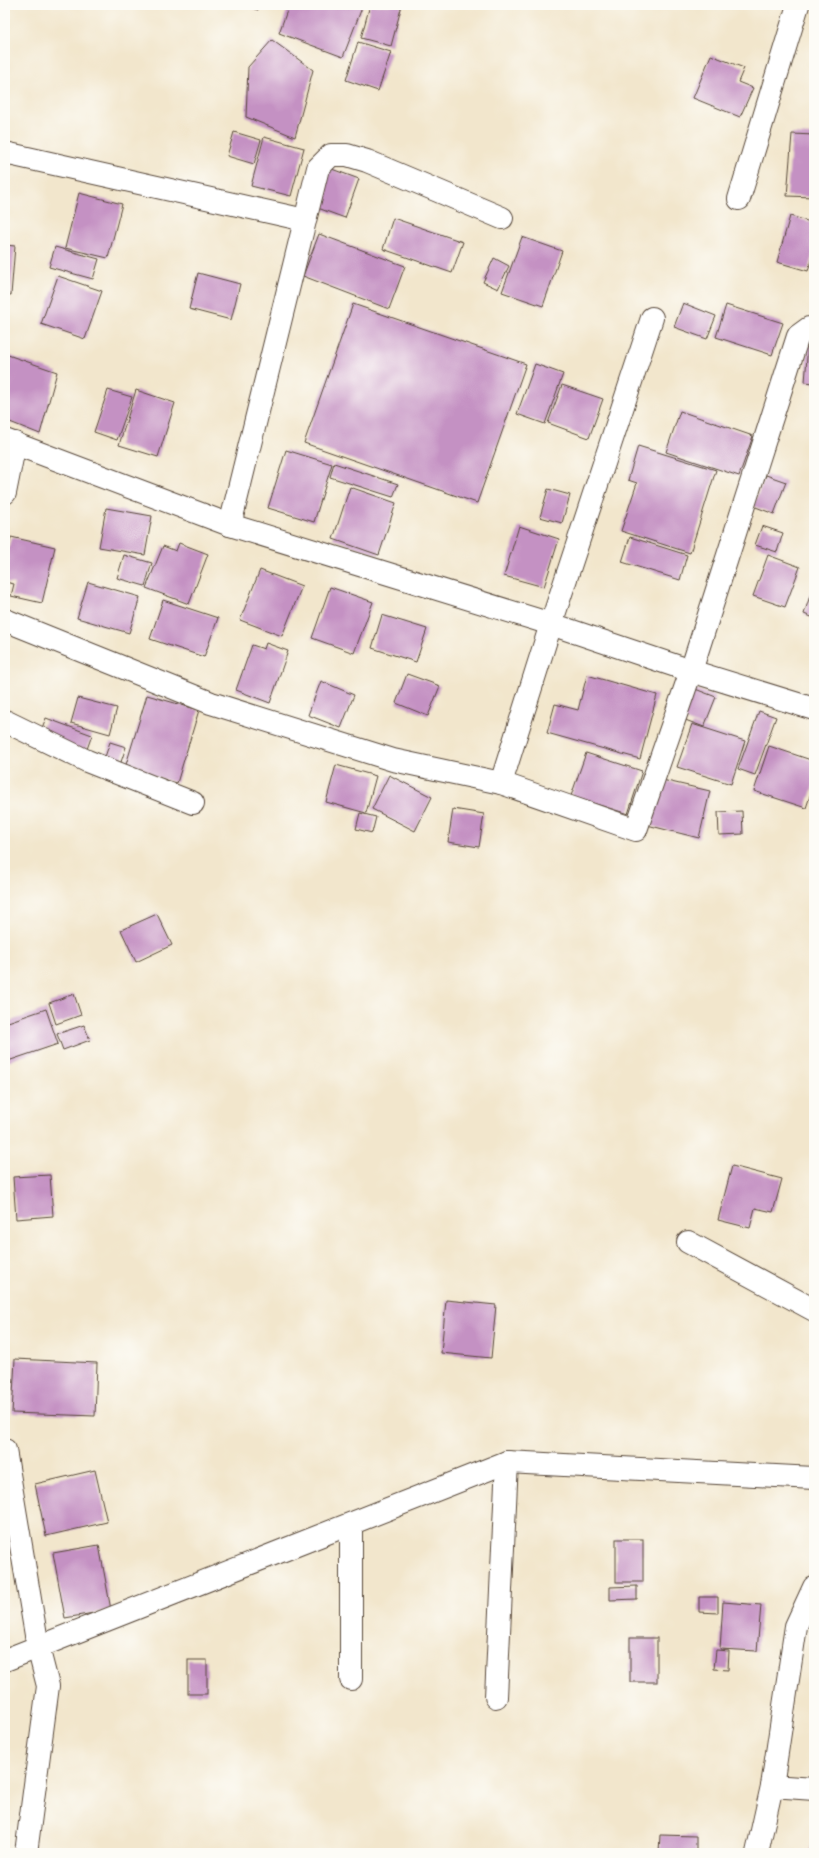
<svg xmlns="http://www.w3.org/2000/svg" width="819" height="1858" font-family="'Shantell Sans',sans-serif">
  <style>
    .building { fill: #c491c3 }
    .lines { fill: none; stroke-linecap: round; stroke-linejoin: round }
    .minor-casing { stroke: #564638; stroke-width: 24 }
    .minor { stroke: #fff; stroke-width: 22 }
  </style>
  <rect width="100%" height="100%" fill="#fdfcf7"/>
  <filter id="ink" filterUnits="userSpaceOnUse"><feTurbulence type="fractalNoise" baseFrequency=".025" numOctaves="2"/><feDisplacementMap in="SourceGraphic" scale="8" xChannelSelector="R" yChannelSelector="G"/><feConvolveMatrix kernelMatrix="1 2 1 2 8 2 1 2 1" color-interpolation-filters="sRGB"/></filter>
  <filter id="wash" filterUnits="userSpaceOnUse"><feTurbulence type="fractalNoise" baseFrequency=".012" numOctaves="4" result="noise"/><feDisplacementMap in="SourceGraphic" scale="16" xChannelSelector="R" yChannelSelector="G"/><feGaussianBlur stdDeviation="0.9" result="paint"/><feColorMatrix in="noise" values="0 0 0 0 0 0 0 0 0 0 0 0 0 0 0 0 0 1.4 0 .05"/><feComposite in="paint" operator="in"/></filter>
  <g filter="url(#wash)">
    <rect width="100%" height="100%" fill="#f2e6cc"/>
    <g id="blocks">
      <g class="building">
        <path d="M242,5H259L258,10Z"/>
        <path d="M289,5H363L343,57L279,33Z"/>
        <path d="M370,5H402L391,46L361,38Z"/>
        <path d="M272,40L313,70L295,137L246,117L248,67Z"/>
        <path d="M358,42L391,52L378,91L346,80Z"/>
        <path d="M711,55L744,68L738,82L753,88L740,117L693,98Z"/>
        <path d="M234,132L261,140L254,164L227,156Z"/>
        <path d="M792,134L814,135V197L787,196Z"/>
        <path d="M264,137L304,148L291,196L251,186Z"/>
        <path d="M329,168L359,179L345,218L315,207Z"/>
        <path d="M79,193L122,204L108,258L65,248Z"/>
        <path d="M790,216L814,223V250L808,271L777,262Z"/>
        <path d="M393,218L463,242L452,273L383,249Z"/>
        <path d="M319,234L405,266L389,309L303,276Z"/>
        <path d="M522,237L562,251L543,306L502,292Z"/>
        <path d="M5,245L15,246L11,295L5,294Z"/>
        <path d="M55,247L99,259L93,279L49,267Z"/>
        <path d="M494,258L509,266L498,289L483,282Z"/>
        <path d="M198,273L240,284L231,320L189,309Z"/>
        <path d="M58,276L102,291L85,339L41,324Z"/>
        <path d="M683,303L716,316L707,339L674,327Z"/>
        <path d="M353,304L526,364L477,503L304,443Z"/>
        <path d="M726,305L783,323L772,355L716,337Z"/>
        <path d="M808,345H814V383L805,382Z"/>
        <path d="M5,354L57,372L40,434L5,420Z"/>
        <path d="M535,364L563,374L545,424L517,414Z"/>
        <path d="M562,385L603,399L589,438L548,423Z"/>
        <path d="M108,390L132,397L117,440L94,432Z"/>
        <path d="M136,390L175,403L158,457L119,445Z"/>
        <path d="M680,411L753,436L739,476L666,452Z"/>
        <path d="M638,446L716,470L690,553L621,531L637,483L628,480Z"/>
        <path d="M286,450L332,464L314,522L268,508Z"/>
        <path d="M334,463L398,484L393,497L330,477Z"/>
        <path d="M766,475L786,482L774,514L753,506Z"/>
        <path d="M350,487L396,503L379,555L333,539Z"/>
        <path d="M548,489L570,495L562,523L540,517Z"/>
        <path d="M106,508L152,516L145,555L99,547Z"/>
        <path d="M519,526L559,539L544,587L504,576Z"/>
        <path d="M762,526L783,533L777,552L755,545Z"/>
        <path d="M11,537L55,547L42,603L11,596L14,584L5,582V562Z"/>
        <path d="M630,537L687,555L680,580L622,562Z"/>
        <path d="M179,543L208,554L189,604L146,588L163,546L176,551Z"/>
        <path d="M124,555L152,563L145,586L117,578Z"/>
        <path d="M768,555L800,567L785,607L753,596Z"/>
        <path d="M260,570L302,586L282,636L240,620Z"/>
        <path d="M88,582L140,597L129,633L77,618Z"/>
        <path d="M814,584V618L804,614Z"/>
        <path d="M330,587L373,602L354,653L312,638Z"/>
        <path d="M163,600L218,618L204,657L150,639Z"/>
        <path d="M382,615L427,629L416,662L372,648Z"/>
        <path d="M266,643L288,651L270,703L236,690L252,645L264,649Z"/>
        <path d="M407,674L440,686L428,716L396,703Z"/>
        <path d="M587,675L657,695L640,759L547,733L555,704L578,710Z"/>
        <path d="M321,681L354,695L341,728L308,715Z"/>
        <path d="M690,687L716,697L704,727L680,718Z"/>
        <path d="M147,695L199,710L177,783L125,768Z"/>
        <path d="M78,698L117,708L110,734L71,723Z"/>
        <path d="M759,711L776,717L755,775L738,769Z"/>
        <path d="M46,718L92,735L86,752L39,735Z"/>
        <path d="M692,724L745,741L731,784L677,767Z"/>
        <path d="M110,742L126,747L119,768L103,763Z"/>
        <path d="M769,746L814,761V784L806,808L754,791Z"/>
        <path d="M586,753L642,771L628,814L571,796Z"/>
        <path d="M336,765L376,776L366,813L326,802Z"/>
        <path d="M389,775L432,797L415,831L372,809Z"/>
        <path d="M658,779L710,791L699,838L647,825Z"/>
        <path d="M453,809L484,814L479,847L448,842Z"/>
        <path d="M742,811L743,834L719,835L718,812Z"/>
        <path d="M360,813L376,817L372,833L356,829Z"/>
        <path d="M157,914L172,945L136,962L121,930Z"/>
        <path d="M74,994L81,1015L56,1024L49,1003Z"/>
        <path d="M46,1009L58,1044L5,1062V1023Z"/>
        <path d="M84,1025L90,1040L63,1050L57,1034Z"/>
        <path d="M732,1166L782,1179L773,1212L755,1208L750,1228L718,1220Z"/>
        <path d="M50,1175L53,1216L16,1219L13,1177Z"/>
        <path d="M446,1300L496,1305L491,1358L441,1353Z"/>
        <path d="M15,1359L97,1363L95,1416L12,1413Z"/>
        <path d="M95,1470L107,1522L46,1536L35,1484Z"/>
        <rect x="616" y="1539" width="27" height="43"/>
        <path d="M99,1545L111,1610L65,1618L53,1553Z"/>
        <path d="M637,1586V1599L610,1600V1587Z"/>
        <path d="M699,1597H718V1613L699,1612Z"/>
        <path d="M723,1602L761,1605L757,1651L720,1649Z"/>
        <rect x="630" y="1638" width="27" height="44"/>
        <path d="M716,1650L729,1651L728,1670L714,1669Z"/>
        <rect x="188" y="1660" width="19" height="34"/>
        <path d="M813,1760H814V1777H810Z"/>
        <path d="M660,1835L696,1836V1853H659Z"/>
        <path d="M813,1835L814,1853H809Z"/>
      </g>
    </g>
  </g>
  <g filter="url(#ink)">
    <use href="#blocks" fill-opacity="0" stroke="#564638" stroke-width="1"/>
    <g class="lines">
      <g class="minor-casing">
        <g id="minor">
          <path d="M5,153L305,220"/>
          <path d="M739,199L798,5"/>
          <path d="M5,440L230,525L551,624L691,671L814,709"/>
          <path d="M5,493L15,443"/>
          <path d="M230,525L318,168L331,155H347L367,161L502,218"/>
          <path d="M5,620L211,703L393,760L501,783L551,624L652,318"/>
          <path d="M5,721L87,761L193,803"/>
          <path d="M501,783L636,830L691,671L798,336L809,328H814"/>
          <path d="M688,1242L814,1310"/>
          <path d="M5,1450L38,1647L48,1686L26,1853"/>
          <path d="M351,1524V1679"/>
          <path d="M5,1660L507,1462L814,1478"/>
          <path d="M496,1697L507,1462"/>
          <path d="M772,1786L814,1789"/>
          <path d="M757,1853L772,1786L796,1626L814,1587"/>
        </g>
      </g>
      <use href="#minor" class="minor"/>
    </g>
  </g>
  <rect width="819" height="1858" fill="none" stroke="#fdfcf7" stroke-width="20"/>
</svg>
